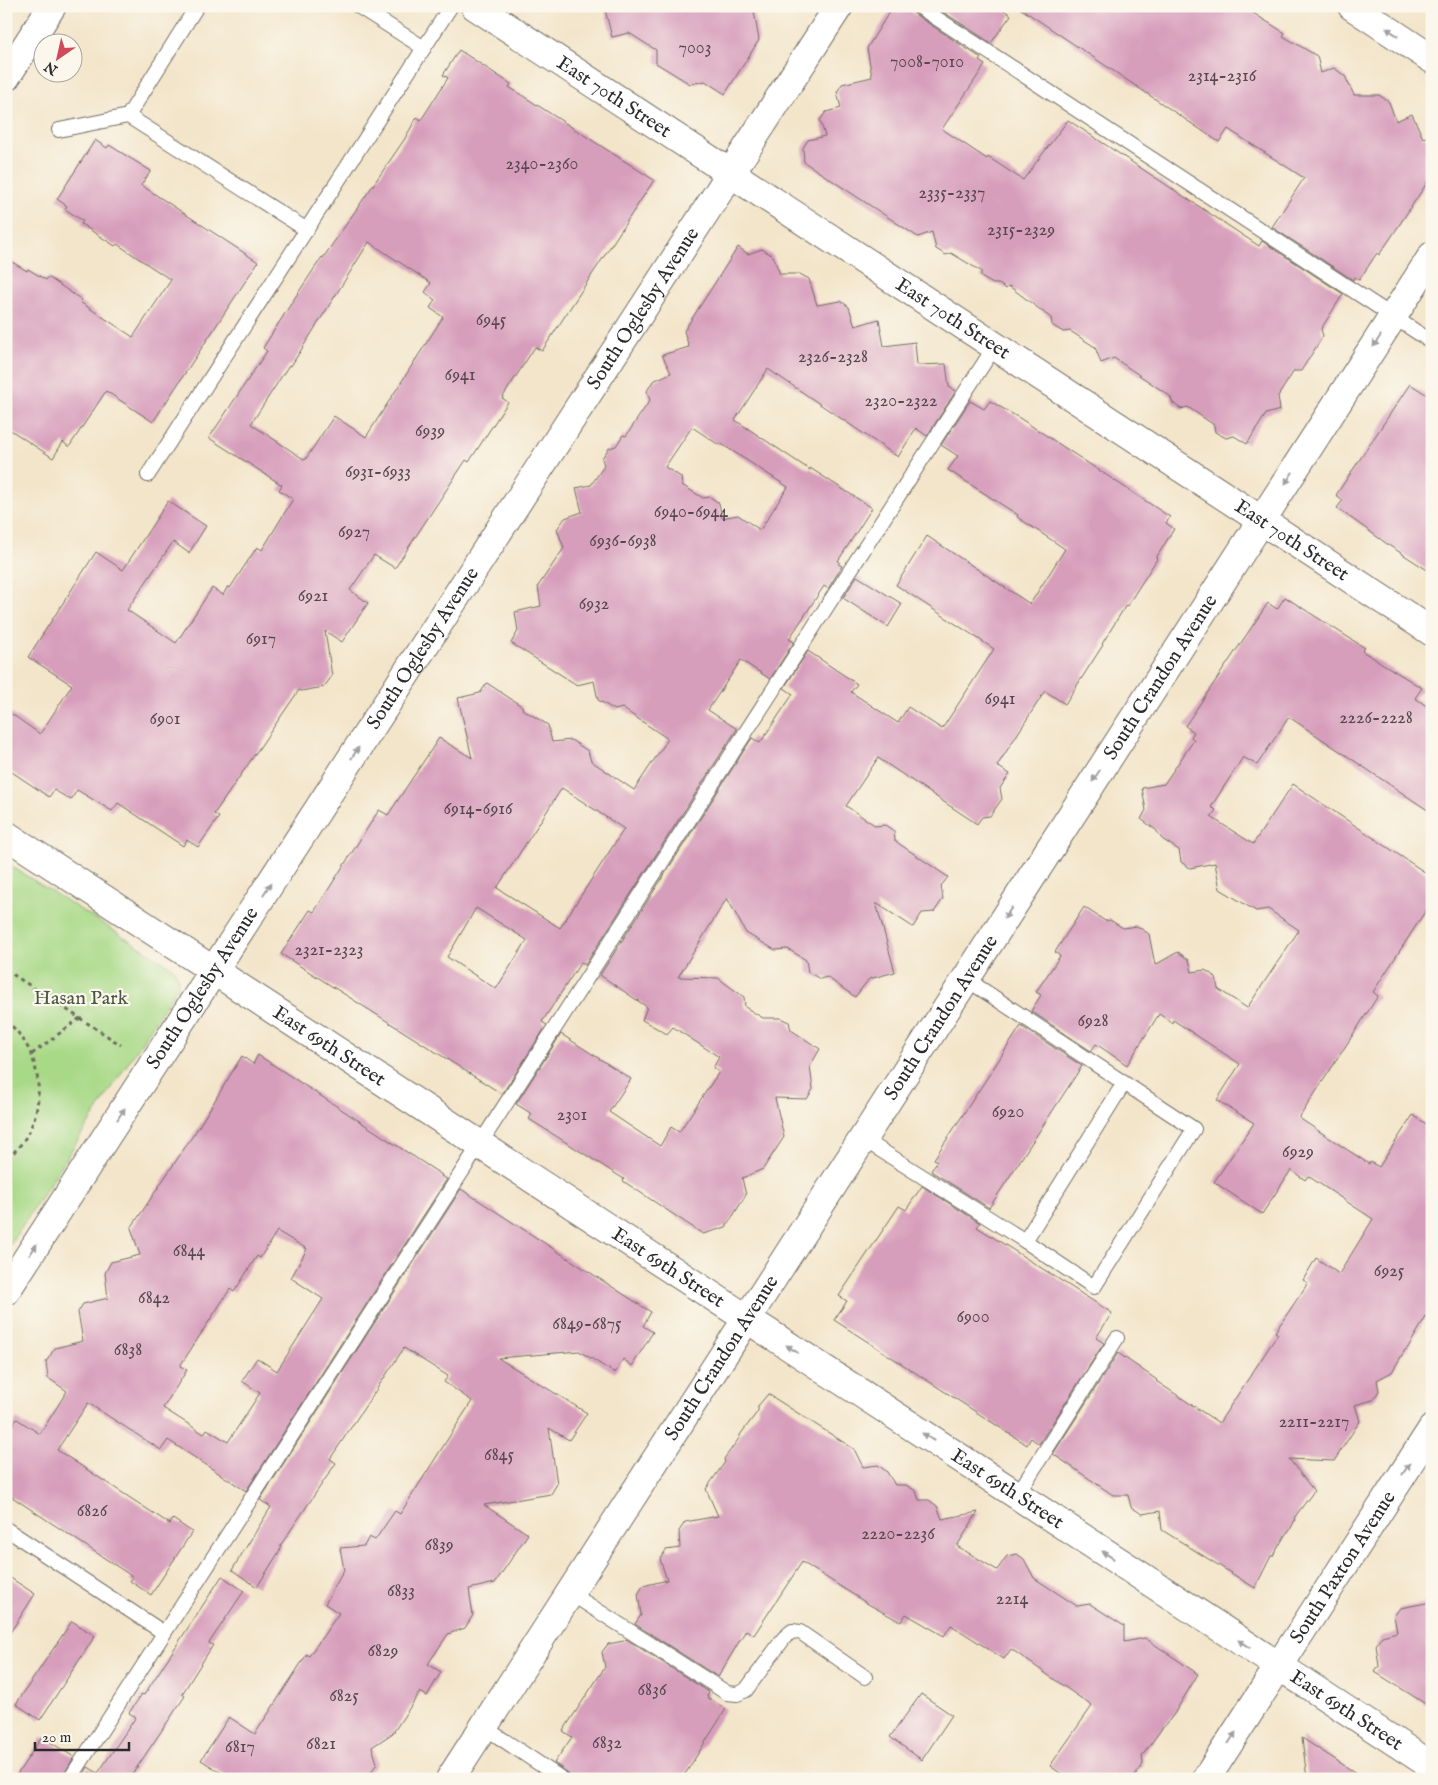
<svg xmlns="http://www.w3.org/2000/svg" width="1438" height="1785" font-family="'IM FELL English',serif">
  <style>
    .green { fill: #a8d987; stroke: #6a8259 }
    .building { fill: #d79ebc; fill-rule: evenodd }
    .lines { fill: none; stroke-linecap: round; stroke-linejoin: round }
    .service-casing { stroke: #716c63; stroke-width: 16 }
    .minor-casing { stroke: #716c63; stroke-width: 30 }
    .primary-casing { stroke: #716c63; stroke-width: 30 }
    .path { stroke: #716c63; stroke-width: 3; stroke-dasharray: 4 4; stroke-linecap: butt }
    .service { stroke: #fff; stroke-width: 14 }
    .minor { stroke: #fff; stroke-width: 28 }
    .primary { stroke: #fff; stroke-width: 28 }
    .oneway { fill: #a0a0a0 }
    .labels { text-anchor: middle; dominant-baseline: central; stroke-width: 4.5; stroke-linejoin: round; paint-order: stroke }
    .number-label { font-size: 18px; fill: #56484f }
    .street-label { font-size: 20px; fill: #2b2b2b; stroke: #fbf7ec }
    .park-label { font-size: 20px; fill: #4a5642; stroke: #fbf7ec }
  </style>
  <rect width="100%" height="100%" fill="#fbf7ec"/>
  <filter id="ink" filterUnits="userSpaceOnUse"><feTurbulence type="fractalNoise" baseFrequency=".02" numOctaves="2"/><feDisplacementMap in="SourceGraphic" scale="10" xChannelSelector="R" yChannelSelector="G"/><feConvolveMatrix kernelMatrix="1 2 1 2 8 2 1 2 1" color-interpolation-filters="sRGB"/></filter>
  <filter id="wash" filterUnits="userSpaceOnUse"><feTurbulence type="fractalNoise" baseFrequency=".0096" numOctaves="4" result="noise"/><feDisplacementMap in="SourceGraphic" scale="20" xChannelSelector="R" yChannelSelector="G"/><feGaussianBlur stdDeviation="1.12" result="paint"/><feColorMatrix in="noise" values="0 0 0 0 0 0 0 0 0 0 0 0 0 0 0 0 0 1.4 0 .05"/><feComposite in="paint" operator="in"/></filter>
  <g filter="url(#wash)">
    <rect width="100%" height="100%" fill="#f3e5ca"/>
    <path class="green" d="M6,863L172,967L178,976V986L6,1251Z"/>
    <g id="blocks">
      <g class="building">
        <path d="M604,6H753L759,40L725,94L705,81L690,84L656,63V50L629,33L612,37Z"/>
        <path d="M893,6H909L913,13L981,58L979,61L985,65L942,129L987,159L988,157L1023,180L1068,120L1259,246L1262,241L1343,294L1321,329L1323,336L1313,352L1301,371H1294L1278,396L1280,410L1266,414L1247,444L1234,436L1226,438L1215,432L1214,425L1188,407L1181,409L1173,403L1170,396L1114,358L1101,363L1095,347L1070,331L1063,332L1052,325L1051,318L1009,286L1006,289L999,284H993L981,277V271L951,253L946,255L936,249L932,232L918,237L804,162L803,148L808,140L825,136L820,120L826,112L841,108L837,92L842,84L872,77L867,48Z"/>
        <path d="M934,6H998L1011,15L991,43Z"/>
        <path d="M1017,6H1242L1285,33L1283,36L1317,56L1321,73L1334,68L1345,76L1354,95H1379L1389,102L1396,121L1412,114L1423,138L1432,135V175L1392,236L1379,255L1377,253L1359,280L1355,277L1353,280L1272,227L1304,178L1228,129L1219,142Z"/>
        <path d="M459,50L511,84L509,87L654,180L542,351L535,347L502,398L508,402L469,462L466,460L395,568L374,555L350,590L368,603L342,642L325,631L332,676L324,687L301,691L299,690L214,814L219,817L198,847L187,840L183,846L118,803L112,811L77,790L71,800L54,790L49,797L6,768V710L40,734L72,685L28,657L96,552L123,570L168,501L206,526L189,553L173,542L127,610L176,643L212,588L223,595L228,586L230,588L257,547L262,550L293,499L279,490L282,485L209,438L267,351L263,348L294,299L322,257L323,258L404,140L417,117L421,120L448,78L443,75ZM369,242L431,283L425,292L435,300L430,308L443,317L366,437L334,416L305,460L251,424L289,365L291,366Z"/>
        <path d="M95,140L107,148L109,145L151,171L141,185L258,262L153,422L106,391L69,447L63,442L53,458L6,427L7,259L27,271L28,269L46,280L48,277L82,300L80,302L133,337L171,280L117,244L115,246L81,224L83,221L65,209L67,206L57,199Z"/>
        <path d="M738,247L748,254L762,249L773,256L780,274H800L809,279L817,305L841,301L849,307L855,326L879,319L884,346L915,342L917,365L946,364L949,387L956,391L927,436L916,428L898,457L768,369L735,420L810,470V468L872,508L838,561L840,562L838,564L842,566L828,589L824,586L789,639L794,642L770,679L741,660L708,710L737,729L585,965L581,962L542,1022L547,1025L502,1094L281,954L310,910L314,912L379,810L388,815L439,738L472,758L458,698L480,693L487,683L523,707L522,709L548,725L552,742L571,740L588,751L591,761L634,790L668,739L622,708L615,710L598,700L594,681L577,685L511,643L518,631L515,612L541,606L538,586L564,548L557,529L565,518L582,512L576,488L591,485L604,466L602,458L609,448L616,446L623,435L626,436L650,400L647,391L653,381L671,373L662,355L689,347L684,331ZM692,427L719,445L720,443L788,487L760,530L738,515L722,518L719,503L710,497L703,498L682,485L681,477L665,467ZM562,788L624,829L560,928L497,888ZM476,908L527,940L496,989L447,957Z"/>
        <path d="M1410,384L1432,398V573L1390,546L1337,508L1343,500L1336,495Z"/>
        <path d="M970,401L984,409L990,401L1021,419L1170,517L1166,523L1174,529L1156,558L1157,559L1127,606L1126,605L1102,644L1103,645L1065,704L1045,691L997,766L1010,774L1000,788L1002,799L990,816L982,817L977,824L878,758L846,806L876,826L885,825L894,831L895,841L948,877L941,886L943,899L934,912L922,913L913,927L876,903L895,972L869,979L855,997L827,977L820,979L808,972L806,960L788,949L775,950L746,933L727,898L678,977L718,978L744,997L745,1007L763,1018H780L789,1022L791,1030L820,1049L810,1066L813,1089L807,1099L775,1098L784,1137L763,1169L742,1178L746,1195L726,1227L703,1234L623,1181L624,1179L529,1119L532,1114L516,1104L561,1034L631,1079L609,1112L660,1146L671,1127L679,1132L719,1072L713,1068L719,1057L673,1027L667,1034L642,1020L647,1007L600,975L752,738L760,743L793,694L784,688L808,651L857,684L851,692L898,723L908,707L942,729L994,649L896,585L927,536L1030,604L1065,549L1017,517L1018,515L948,470L958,456L941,445Z"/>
        <path d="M857,576L902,604L888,627L843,598Z"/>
        <path d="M1285,597L1365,648L1362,651L1422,688L1415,698L1432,710V813L1289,717L1257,765L1243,757L1211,807L1216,810L1211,817L1253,844L1293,784L1432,877V901L1373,992L1378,996L1299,1118L1369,1164L1370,1162L1379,1167L1413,1115L1432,1128V1307L1407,1349L1405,1350L1392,1372L1377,1380L1379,1391L1373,1400L1355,1405L1360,1421L1334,1461L1289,1459L1314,1491L1294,1518L1295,1520L1289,1532H1287L1273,1556H1271L1255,1588L1162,1530L1160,1511L1142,1514L1131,1507L1128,1495H1113L1053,1454L1118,1353L1157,1380L1156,1381L1219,1423L1278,1334L1275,1332L1308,1283L1303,1280L1316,1258L1339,1274L1373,1219L1308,1176L1305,1180L1291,1170L1262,1214L1214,1182L1254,1123L1217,1100L1240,1064L1173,1020L1172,1023L1159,1014L1127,1065L1096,1044L1091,1051L1031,1011L1041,995L1036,992L1060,956L1055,952L1084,907L1105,921L1110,920L1123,928L1137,926L1149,934L1155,965L1178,952L1189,960L1192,972L1205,970L1216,977L1218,989L1247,1008L1299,930L1268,909L1256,911L1220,889L1215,863L1190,868L1181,862L1179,850L1162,839L1156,830L1141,819L1146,810L1142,788L1164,784L1194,740L1191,737L1194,732L1185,726L1268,603L1277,609Z"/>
        <path d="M1021,1026L1082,1066L989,1208L931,1171L937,1161L934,1159Z"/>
        <path d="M258,1055L442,1175L441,1176L447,1179L246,1491L168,1440L161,1450L88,1403L57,1450L170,1524L173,1519L192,1532L151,1595L130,1581L133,1577L6,1493V1435L17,1419L40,1434L67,1391L48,1378L46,1362L55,1348L83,1341L78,1312L83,1304L108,1298L105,1273L111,1262L140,1255L131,1228L198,1128L242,1056L253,1064ZM277,1231L307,1249L291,1278L323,1299L277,1371L257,1358L242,1381L260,1393L228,1442L207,1429L204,1434L163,1408L187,1370L180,1366L230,1289L234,1292L257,1256L260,1258Z"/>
        <path d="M922,1186L980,1223L977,1227L1112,1313L1096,1338L1104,1343L1039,1444L1031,1438L1027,1445L834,1320L847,1301L839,1296L899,1206L906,1210Z"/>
        <path d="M461,1189L651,1312L643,1326L653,1332L632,1366L623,1359L615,1373L579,1351L498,1358L587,1413L569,1440L549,1428L557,1484L551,1494L484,1505L528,1534L495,1583L469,1589L473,1615L465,1628L448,1634L428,1664L441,1672L427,1696L420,1692L393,1733L372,1747L377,1763L367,1779H231L201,1760L229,1717L255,1734L307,1654L309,1656L339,1613L325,1604L344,1570L340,1548L364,1546L369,1537L375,1540L395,1511L400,1514L472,1401L444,1382L448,1376L404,1348L330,1459L336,1463L280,1546L282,1547L257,1587L232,1570L271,1507L260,1500Z"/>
        <path d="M768,1394L854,1449L863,1467L878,1465L887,1472L895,1485H906L916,1491L919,1500H929L937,1506L942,1519L978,1512L957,1546L997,1570L1007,1556L1017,1554L1024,1559L1034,1578L1077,1606L1090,1604L1124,1626V1642L1145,1638L1198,1674L1174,1714L1165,1726L1163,1727L1142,1756L1143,1764L1133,1779H1069L1050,1766L1092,1706L1011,1649L1004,1659L951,1625L944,1636L906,1614L901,1622L868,1604L802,1562L754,1635L746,1630L718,1677L635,1624L641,1615L638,1594L643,1586L667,1580L660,1559L666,1550L680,1548L679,1531L685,1522L718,1516L706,1489L725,1462L724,1459L740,1437V1435L758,1411V1406Z"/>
        <path d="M6,1575L35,1594L6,1639Z"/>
        <path d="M222,1576L244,1591L209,1643L213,1645L182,1694L185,1696L129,1779H81L88,1767L98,1773L136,1717L129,1713L142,1694L144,1695Z"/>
        <path d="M1432,1602V1708L1375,1672L1379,1666L1376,1645L1382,1636L1397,1632L1394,1616L1400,1608Z"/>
        <path d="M72,1621L95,1636L40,1720L16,1704Z"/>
        <path d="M626,1639L709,1692L707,1697L726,1709L682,1779H571L567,1772L554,1763L572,1737L563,1731L605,1667L602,1652L608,1644L624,1641Z"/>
        <path d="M921,1694L952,1715L922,1760L890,1737Z"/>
        <path d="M42,1737L74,1757L61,1779H14Z"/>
        <path d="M1302,1738L1365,1779H1307Z"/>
      </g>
    </g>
  </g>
  <g filter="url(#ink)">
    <use href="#blocks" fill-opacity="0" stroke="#716c63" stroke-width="1"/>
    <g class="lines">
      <g class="service-casing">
        <g id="service">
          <path d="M358,6L424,48"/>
          <path d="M918,6L1432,342"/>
          <path d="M128,116L197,6"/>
          <path d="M59,130L128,116L307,230"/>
          <path d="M148,475L451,6"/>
          <path d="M966,979L1194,1129L1094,1287L1025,1241L1124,1083"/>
          <path d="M863,1139L1025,1241"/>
          <path d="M1017,1495L1117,1338"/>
          <path d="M6,1529L164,1633"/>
          <path d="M570,1593L727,1693L737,1694L746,1690L784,1638L792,1631L800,1632L865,1677"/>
          <path d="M484,1727L562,1779"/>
          <path d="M70,1779L995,346"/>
        </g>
      </g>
      <g class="minor-casing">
        <g id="minor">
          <path id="s1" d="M475,6L1432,632"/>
          <path d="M1352,6L1432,59"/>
          <path id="s2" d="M6,835L1432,1766"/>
          <path id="s3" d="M6,1291L839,6"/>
          <path id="s4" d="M450,1779L1432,256"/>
          <path id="s5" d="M1206,1779L1432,1429"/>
        </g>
      </g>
      <g class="primary-casing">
        <path id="primary" d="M6,77L52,6"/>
      </g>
      <g class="path">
        <path d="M6,970L121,1045"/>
        <path d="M6,1021C48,1054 50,1126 6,1159"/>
        <path d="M32,1054L80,1018"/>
      </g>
      <use href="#service" class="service"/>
      <use href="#minor" class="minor"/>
      <use href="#primary" class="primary"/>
    </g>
    <defs><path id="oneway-solid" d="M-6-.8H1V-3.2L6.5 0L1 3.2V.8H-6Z" transform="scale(1.25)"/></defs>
    <g class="oneway">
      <use href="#oneway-solid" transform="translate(1392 32) rotate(-147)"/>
      <use href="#oneway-solid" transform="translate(1377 341) rotate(123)"/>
      <use href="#oneway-solid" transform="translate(1289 478) rotate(123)"/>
      <use href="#oneway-solid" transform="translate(355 753) rotate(-57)"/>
      <use href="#oneway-solid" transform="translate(1096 776) rotate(123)"/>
      <use href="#oneway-solid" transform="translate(267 889) rotate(-57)"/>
      <use href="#oneway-solid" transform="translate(1008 913) rotate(123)"/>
      <use href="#oneway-solid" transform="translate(121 1114) rotate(-57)"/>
      <use href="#oneway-solid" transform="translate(33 1250) rotate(-57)"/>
      <use href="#oneway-solid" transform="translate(792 1349) rotate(-147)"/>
      <use href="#oneway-solid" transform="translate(928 1437) rotate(-147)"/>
      <use href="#oneway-solid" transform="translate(1406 1469) rotate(-57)"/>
      <use href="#oneway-solid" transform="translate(1108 1555) rotate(-147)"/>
      <use href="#oneway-solid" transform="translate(1244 1644) rotate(-147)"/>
      <use href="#oneway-solid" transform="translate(1232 1738) rotate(-57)"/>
    </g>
  </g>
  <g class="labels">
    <g class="number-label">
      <text x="695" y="48">7003</text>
      <text x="927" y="62">7008-7010</text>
      <text x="1222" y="76">2314-2316</text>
      <text x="542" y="164">2340-2360</text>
      <text x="952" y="193">2335-2337</text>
      <text x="1021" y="230">2315-2329</text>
      <text x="491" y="320">6945</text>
      <text x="833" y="357">2326-2328</text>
      <text x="460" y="375">6941</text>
      <text x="901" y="401">2320-2322</text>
      <text x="430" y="431">6939</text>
      <text x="378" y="472">6931-6933</text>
      <text x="691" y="512">6940-6944</text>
      <text x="354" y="532">6927</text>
      <text x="623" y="541">6936-6938</text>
      <text x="313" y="596">6921</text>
      <text x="594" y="604">6932</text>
      <text x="261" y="639">6917</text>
      <text x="1000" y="699">6941</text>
      <text x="1376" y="718">2226-2228</text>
      <text x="165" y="719">6901</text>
      <text x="478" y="809">6914-6916</text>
      <text x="329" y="950">2321-2323</text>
      <text x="1093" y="1021">6928</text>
      <text x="1008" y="1112">6920</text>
      <text x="572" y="1115">2301</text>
      <text x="1298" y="1152">6929</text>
      <text x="189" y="1251">6844</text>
      <text x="1389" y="1271">6925</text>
      <text x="154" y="1298">6842</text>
      <text x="973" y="1317">6900</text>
      <text x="587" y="1324">6849-6875</text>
      <text x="128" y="1350">6838</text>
      <text x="1314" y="1422">2211-2217</text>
      <text x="499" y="1455">6845</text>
      <text x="92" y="1511">6826</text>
      <text x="898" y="1534">2220-2236</text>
      <text x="439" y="1545">6839</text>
      <text x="401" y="1591">6833</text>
      <text x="1012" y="1599">2214</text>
      <text x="383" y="1651">6829</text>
      <text x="652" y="1690">6836</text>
      <text x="344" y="1696">6825</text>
      <text x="607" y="1743">6832</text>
      <text x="321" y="1744">6821</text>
      <text x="240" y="1747">6817</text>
    </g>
    <g class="street-label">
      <text stroke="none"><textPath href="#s1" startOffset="166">East 70th Street</textPath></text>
      <text stroke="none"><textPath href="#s3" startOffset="1171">South Oglesby Avenue</textPath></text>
      <text stroke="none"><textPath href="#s1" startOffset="571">East 70th Street</textPath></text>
      <text stroke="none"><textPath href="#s1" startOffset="976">East 70th Street</textPath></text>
      <text stroke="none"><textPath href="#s3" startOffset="766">South Oglesby Avenue</textPath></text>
      <text stroke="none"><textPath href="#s4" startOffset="1311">South Crandon Avenue</textPath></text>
      <text stroke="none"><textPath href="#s3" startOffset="361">South Oglesby Avenue</textPath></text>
      <text stroke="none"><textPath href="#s4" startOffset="906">South Crandon Avenue</textPath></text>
      <text stroke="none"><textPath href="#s2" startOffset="386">East 69th Street</textPath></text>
      <text stroke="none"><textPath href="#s2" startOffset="791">East 69th Street</textPath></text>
      <text stroke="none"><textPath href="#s4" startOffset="501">South Crandon Avenue</textPath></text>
      <text stroke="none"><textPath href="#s2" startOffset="1196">East 69th Street</textPath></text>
      <text stroke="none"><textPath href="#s5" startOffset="252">South Paxton Avenue</textPath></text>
      <text stroke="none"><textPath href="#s2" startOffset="1601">East 69th Street</textPath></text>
    </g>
    <g class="park-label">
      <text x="81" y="998">Hasan Park</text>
    </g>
  </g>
  <rect width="1438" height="1785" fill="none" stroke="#fbf7ec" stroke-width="25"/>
  <g transform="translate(58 58) rotate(214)"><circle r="24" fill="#fbf7ec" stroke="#a8a59f"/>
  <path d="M0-4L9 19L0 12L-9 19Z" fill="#d1495b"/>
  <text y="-8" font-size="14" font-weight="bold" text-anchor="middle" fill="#2b2b2b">N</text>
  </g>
  <path d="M35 1742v8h94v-8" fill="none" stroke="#2b2b2b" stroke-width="2.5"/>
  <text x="42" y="1742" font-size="15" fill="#2b2b2b" stroke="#fbf7ec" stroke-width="4" paint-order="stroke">20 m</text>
</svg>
